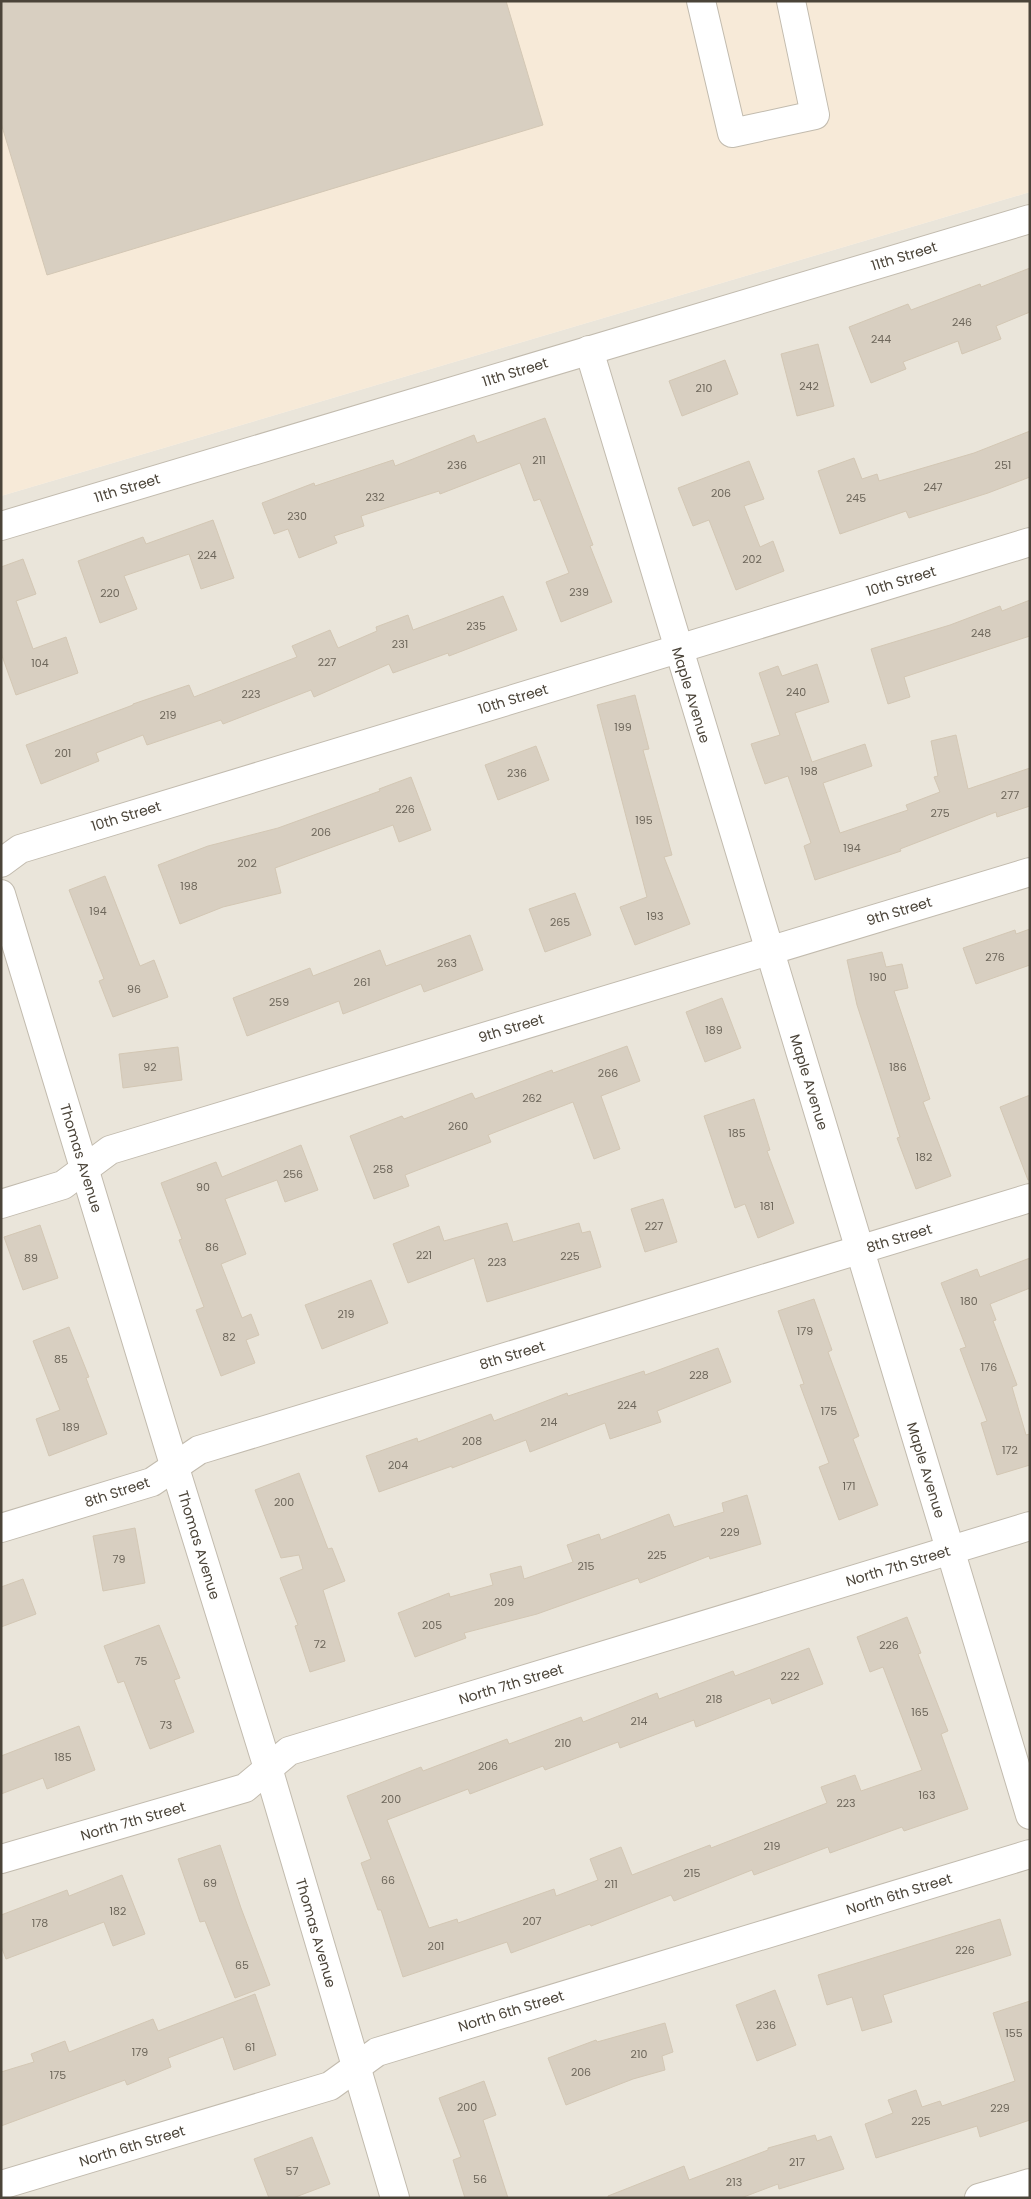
<svg xmlns="http://www.w3.org/2000/svg" width="1031" height="2199" font-family="Poppins,sans-serif">
  <style>
    .residential { fill: #eae5da }
    .commercial { fill: #f7ead8 }
    .building { fill: #d8cfc1; stroke: #d3c7b4 }
    .lines { fill: none; stroke-linecap: round; stroke-linejoin: round }
    .minor-casing { stroke: #c2bbae; stroke-width: 30 }
    .minor { stroke: #fff; stroke-width: 28 }
    .labels { text-anchor: middle; dominant-baseline: central; stroke-width: 5; stroke-linejoin: round; paint-order: stroke }
    .number-label { font-size: 11px; fill: #6e675b }
    .street-label { font-size: 14px; fill: #4b4439; stroke: #fff }
  </style>
  <rect width="100%" height="100%" fill="#f6f3ec"/>
  <path class="residential" d="M1030,192V2198H1V496Z"/>
  <path class="commercial" d="M1,1H1030V192L1,496Z"/>
  <g class="building">
    <path d="M1,1H506L543,125L47,275L1,123Z"/>
    <path d="M1030,268V312L996,326L1001,339L962,354L958,341L903,362L906,369L871,383L849,327L908,304L911,310L980,284L981,287Z"/>
    <path d="M818,344L834,406L797,416L781,354Z"/>
    <path d="M725,360L738,394L682,416L669,381Z"/>
    <path d="M545,418L593,545L590,546L612,602L561,622L546,582L569,573L540,499L534,501L520,463L440,494L439,491L361,516L364,526L334,536L337,543L299,558L288,529L274,534L262,503L314,483L315,486L393,460L395,466L474,435L477,443Z"/>
    <path d="M1030,431V477L988,493L909,518L906,511L840,534L818,471L854,458L862,479L877,474L879,481L974,453Z"/>
    <path d="M749,461L764,499L744,506L760,547L773,541L784,571L736,590L709,520L693,526L678,488Z"/>
    <path d="M213,520L234,578L201,589L189,554L124,576L137,609L100,623L78,561L143,537L146,544Z"/>
    <path d="M23,559L36,594L16,601L33,649L66,637L78,673L16,695L1,653V567Z"/>
    <path d="M503,596L517,630L449,656L448,653L393,673L389,664L314,697L311,690L223,724L221,720L147,745L143,735L96,753L99,761L41,784L26,745L133,705V704L189,685L194,697L297,657L292,646L330,630L338,648L377,631L376,627L408,615L413,630Z"/>
    <path d="M1030,600V636L904,677L910,697L888,704L871,649L950,625L1000,606L1002,611Z"/>
    <path d="M817,664L829,702L795,713L812,762L865,744L872,766L823,783L840,833L908,810L906,805L940,792L934,777L938,776L931,741L956,735L968,789L1030,768V806L997,817L996,812L900,849L901,851L815,880L804,846L811,843L788,776L765,784L751,744L780,735L759,673L778,666L782,676Z"/>
    <path d="M635,695L649,749L643,750L672,855L664,857L690,924L635,945L620,907L647,897L597,705Z"/>
    <path d="M536,746L549,780L498,800L485,765Z"/>
    <path d="M411,777L431,830L399,842L393,825L275,868L281,893L223,907L180,924L158,865L208,846L278,828L380,791L379,789Z"/>
    <path d="M105,876L140,966L154,960L168,997L113,1017L99,981L104,979L69,890Z"/>
    <path d="M575,893L591,935L545,952L529,909Z"/>
    <path d="M1030,929V965L976,984L963,948L1015,930L1016,934Z"/>
    <path d="M470,935L483,970L424,992L421,984L343,1014L339,1001L247,1036L233,998L310,968L313,976L380,950L386,966Z"/>
    <path d="M882,952L886,967L902,964L908,988L894,991L930,1099L923,1102L951,1176L916,1189L897,1138L900,1137L857,1005L847,960Z"/>
    <path d="M722,998L741,1048L705,1062L686,1012Z"/>
    <path d="M627,1046L640,1081L601,1096L620,1149L594,1159L573,1102L488,1135L491,1142L405,1175L409,1186L374,1199L350,1136L402,1116L404,1119L472,1093L475,1099L552,1070L553,1073Z"/>
    <path d="M178,1047L182,1080L123,1088L119,1054Z"/>
    <path d="M1030,1095V1180H1028L1000,1107Z"/>
    <path d="M754,1099L770,1150L767,1151L794,1223L758,1238L745,1204L735,1208L704,1116Z"/>
    <path d="M301,1145L318,1190L285,1202L277,1180L225,1199L246,1254L221,1264L242,1318L251,1314L259,1335L246,1340L255,1363L221,1376L196,1310L204,1307L179,1240L182,1239L161,1183L216,1162L222,1177Z"/>
    <path d="M663,1199L677,1242L645,1252L631,1209Z"/>
    <path d="M507,1223L513,1242L579,1223L582,1233L590,1231L601,1267L487,1302L474,1258L408,1283L393,1244L439,1226L444,1241Z"/>
    <path d="M40,1225L58,1278L23,1290L4,1237Z"/>
    <path d="M1030,1258V1288L990,1304L996,1320L993,1321L1017,1385L1012,1387L1026,1435L1030,1434V1465L997,1475L981,1423L987,1421L960,1349L966,1347L941,1283L977,1269L980,1277Z"/>
    <path d="M371,1280L388,1323L322,1349L305,1305Z"/>
    <path d="M814,1299L832,1350L828,1352L859,1436L853,1439L878,1505L839,1520L819,1467L829,1463L800,1385L804,1384L778,1311Z"/>
    <path d="M69,1327L89,1377L86,1378L107,1434L49,1456L36,1419L60,1410L33,1341Z"/>
    <path d="M718,1348L731,1382L657,1411L661,1422L610,1439L605,1423L530,1452L526,1440L452,1468V1466L379,1492L366,1456L417,1438L418,1442L491,1414L494,1421L567,1393L568,1396L644,1371L645,1375Z"/>
    <path d="M299,1473L328,1549L332,1548L345,1581L323,1590L345,1661L310,1672L295,1626L298,1625L280,1578L303,1569L299,1555L281,1558L255,1490Z"/>
    <path d="M747,1495L761,1544L710,1559L709,1556L640,1583L638,1578L537,1614L464,1633L466,1638L415,1657L398,1613L449,1593L450,1597L493,1585L490,1574L521,1566L524,1579L573,1562L567,1545L599,1534L601,1540L669,1514L674,1527L724,1512L722,1503Z"/>
    <path d="M135,1528L145,1583L103,1591L93,1536Z"/>
    <path d="M23,1579L36,1614L1,1627V1587Z"/>
    <path d="M907,1617L921,1653L918,1654L948,1731L941,1734L968,1809L904,1831L902,1827L830,1853L828,1847L754,1875L752,1870L674,1901L671,1895L591,1926L590,1924L511,1953L507,1942L403,1977L381,1910H378L361,1863L371,1859L347,1796L421,1767L423,1771L507,1739L509,1744L581,1717L583,1722L657,1693L659,1699L733,1671L735,1676L809,1648L823,1684L772,1704L770,1698L696,1727L694,1720L620,1748L618,1742L545,1770L543,1766L470,1794L468,1789L387,1820L429,1928L457,1919L458,1923L554,1889L556,1896L598,1880L590,1859L621,1847L632,1875L710,1845L711,1848L827,1803L821,1787L855,1775L861,1791L922,1770L883,1667L870,1672L857,1637Z"/>
    <path d="M159,1625L180,1678L174,1680L194,1732L150,1749L124,1681L118,1683L104,1646Z"/>
    <path d="M79,1726L95,1770L47,1789L43,1778L1,1794V1756Z"/>
    <path d="M220,1845L241,1908L270,1985L235,1998L205,1921L200,1922L178,1859Z"/>
    <path d="M122,1875L145,1934L113,1946L104,1922L6,1959L1,1946V1915L67,1890L69,1896Z"/>
    <path d="M1000,1919L1011,1955L883,1995L892,2022L862,2031L852,1997L827,2005L818,1975Z"/>
    <path d="M775,1990L796,2045L757,2061L736,2005Z"/>
    <path d="M255,1994L276,2055L234,2070L223,2037L168,2058L171,2067L127,2085L125,2080L1,2126V2072L34,2062L31,2054L65,2041L69,2052L153,2019L158,2031Z"/>
    <path d="M1030,2001V2120L980,2137L977,2126L876,2158L865,2124L893,2113L888,2100L916,2090L922,2107L940,2101L942,2106L1015,2081L993,2013Z"/>
    <path d="M665,2023L673,2052L662,2056L665,2070L633,2079L566,2105L548,2058L596,2040L597,2042Z"/>
    <path d="M484,2081L496,2115L483,2120L508,2198H465L453,2160L461,2157L439,2098Z"/>
    <path d="M815,2135L817,2141L831,2136L844,2169L779,2189L778,2184L741,2198H608V2196L684,2166L689,2180L768,2150V2148Z"/>
    <path d="M312,2137L330,2184L293,2198H269L254,2159Z"/>
  </g>
  <g class="lines">
    <g class="minor-casing">
      <g id="minor">
        <path d="M701,1L732,133L815,115L791,1"/>
        <path d="M589,350L1030,1815"/>
        <path d="M1,526L1030,219"/>
        <path d="M1,863L20,849L1030,542"/>
        <path d="M1,894L175,1468L268,1768L395,2198"/>
        <path d="M1,1204L63,1185L110,1150L1030,872"/>
        <path d="M1,1528L152,1482L199,1450L1030,1198"/>
        <path d="M1,1859L245,1788L289,1751L1030,1526"/>
        <path d="M1,2185L330,2086L377,2052L1030,1854"/>
        <path d="M979,2198L1030,2183"/>
      </g>
    </g>
    <use href="#minor" class="minor"/>
  </g>
  <g class="labels">
    <g class="number-label">
      <text x="962" y="322">246</text>
      <text x="881" y="339">244</text>
      <text x="809" y="386">242</text>
      <text x="704" y="388">210</text>
      <text x="539" y="460">211</text>
      <text x="457" y="465">236</text>
      <text x="1003" y="465">251</text>
      <text x="933" y="487">247</text>
      <text x="721" y="493">206</text>
      <text x="375" y="497">232</text>
      <text x="856" y="498">245</text>
      <text x="297" y="516">230</text>
      <text x="207" y="555">224</text>
      <text x="752" y="559">202</text>
      <text x="579" y="592">239</text>
      <text x="110" y="593">220</text>
      <text x="476" y="626">235</text>
      <text x="981" y="633">248</text>
      <text x="400" y="644">231</text>
      <text x="327" y="662">227</text>
      <text x="40" y="663">104</text>
      <text x="796" y="692">240</text>
      <text x="251" y="694">223</text>
      <text x="168" y="715">219</text>
      <text x="623" y="727">199</text>
      <text x="63" y="753">201</text>
      <text x="809" y="771">198</text>
      <text x="517" y="773">236</text>
      <text x="1010" y="795">277</text>
      <text x="405" y="809">226</text>
      <text x="940" y="813">275</text>
      <text x="644" y="820">195</text>
      <text x="321" y="832">206</text>
      <text x="852" y="848">194</text>
      <text x="247" y="863">202</text>
      <text x="189" y="886">198</text>
      <text x="98" y="911">194</text>
      <text x="655" y="916">193</text>
      <text x="560" y="922">265</text>
      <text x="995" y="957">276</text>
      <text x="447" y="963">263</text>
      <text x="878" y="977">190</text>
      <text x="362" y="982">261</text>
      <text x="134" y="989">96</text>
      <text x="279" y="1002">259</text>
      <text x="714" y="1030">189</text>
      <text x="150" y="1067">92</text>
      <text x="898" y="1067">186</text>
      <text x="608" y="1073">266</text>
      <text x="532" y="1098">262</text>
      <text x="458" y="1126">260</text>
      <text x="737" y="1133">185</text>
      <text x="924" y="1157">182</text>
      <text x="383" y="1169">258</text>
      <text x="293" y="1174">256</text>
      <text x="203" y="1187">90</text>
      <text x="767" y="1206">181</text>
      <text x="654" y="1226">227</text>
      <text x="212" y="1247">86</text>
      <text x="424" y="1255">221</text>
      <text x="570" y="1256">225</text>
      <text x="31" y="1258">89</text>
      <text x="497" y="1262">223</text>
      <text x="969" y="1301">180</text>
      <text x="346" y="1314">219</text>
      <text x="805" y="1331">179</text>
      <text x="229" y="1337">82</text>
      <text x="61" y="1359">85</text>
      <text x="989" y="1367">176</text>
      <text x="699" y="1375">228</text>
      <text x="627" y="1405">224</text>
      <text x="829" y="1411">175</text>
      <text x="549" y="1422">214</text>
      <text x="71" y="1427">189</text>
      <text x="472" y="1441">208</text>
      <text x="1010" y="1450">172</text>
      <text x="398" y="1465">204</text>
      <text x="849" y="1486">171</text>
      <text x="284" y="1502">200</text>
      <text x="730" y="1532">229</text>
      <text x="657" y="1555">225</text>
      <text x="119" y="1559">79</text>
      <text x="586" y="1566">215</text>
      <text x="504" y="1602">209</text>
      <text x="432" y="1625">205</text>
      <text x="320" y="1644">72</text>
      <text x="889" y="1645">226</text>
      <text x="141" y="1661">75</text>
      <text x="790" y="1676">222</text>
      <text x="714" y="1699">218</text>
      <text x="920" y="1712">165</text>
      <text x="639" y="1721">214</text>
      <text x="166" y="1725">73</text>
      <text x="563" y="1743">210</text>
      <text x="63" y="1757">185</text>
      <text x="488" y="1766">206</text>
      <text x="927" y="1795">163</text>
      <text x="391" y="1799">200</text>
      <text x="846" y="1803">223</text>
      <text x="772" y="1846">219</text>
      <text x="692" y="1873">215</text>
      <text x="388" y="1880">66</text>
      <text x="210" y="1883">69</text>
      <text x="611" y="1884">211</text>
      <text x="118" y="1911">182</text>
      <text x="532" y="1921">207</text>
      <text x="40" y="1923">178</text>
      <text x="436" y="1946">201</text>
      <text x="965" y="1950">226</text>
      <text x="242" y="1965">65</text>
      <text x="766" y="2025">236</text>
      <text x="1014" y="2033">155</text>
      <text x="250" y="2047">61</text>
      <text x="140" y="2052">179</text>
      <text x="639" y="2054">210</text>
      <text x="581" y="2072">206</text>
      <text x="58" y="2075">175</text>
      <text x="467" y="2107">200</text>
      <text x="1000" y="2108">229</text>
      <text x="921" y="2121">225</text>
      <text x="797" y="2162">217</text>
      <text x="292" y="2171">57</text>
      <text x="480" y="2179">56</text>
      <text x="734" y="2182">213</text>
    </g>
    <g class="street-label">
      <text transform="translate(904 256) rotate(-17)">11th Street</text>
      <text transform="translate(515 372) rotate(-17)">11th Street</text>
      <text transform="translate(127 488) rotate(-17)">11th Street</text>
      <text transform="translate(901 581) rotate(-17)">10th Street</text>
      <text transform="translate(691 695) rotate(73)">Maple Avenue</text>
      <text transform="translate(513 699) rotate(-17)">10th Street</text>
      <text transform="translate(126 816) rotate(-17)">10th Street</text>
      <text transform="translate(899 911) rotate(-17)">9th Street</text>
      <text transform="translate(511 1028) rotate(-17)">9th Street</text>
      <text transform="translate(809 1082) rotate(73)">Maple Avenue</text>
      <text transform="translate(81 1158) rotate(73)">Thomas Avenue</text>
      <text transform="translate(899 1238) rotate(-17)">8th Street</text>
      <text transform="translate(512 1355) rotate(-17)">8th Street</text>
      <text transform="translate(926 1470) rotate(73)">Maple Avenue</text>
      <text transform="translate(117 1492) rotate(-18)">8th Street</text>
      <text transform="translate(199 1545) rotate(73)">Thomas Avenue</text>
      <text transform="translate(898 1566) rotate(-17)">North 7th Street</text>
      <text transform="translate(511 1684) rotate(-17)">North 7th Street</text>
      <text transform="translate(133 1821) rotate(-16)">North 7th Street</text>
      <text transform="translate(899 1894) rotate(-17)">North 6th Street</text>
      <text transform="translate(316 1933) rotate(74)">Thomas Avenue</text>
      <text transform="translate(511 2011) rotate(-17)">North 6th Street</text>
      <text transform="translate(132 2146) rotate(-17)">North 6th Street</text>
    </g>
  </g>
  <rect width="1031" height="2199" fill="none" stroke="#4b4439" stroke-width="5"/>
</svg>
